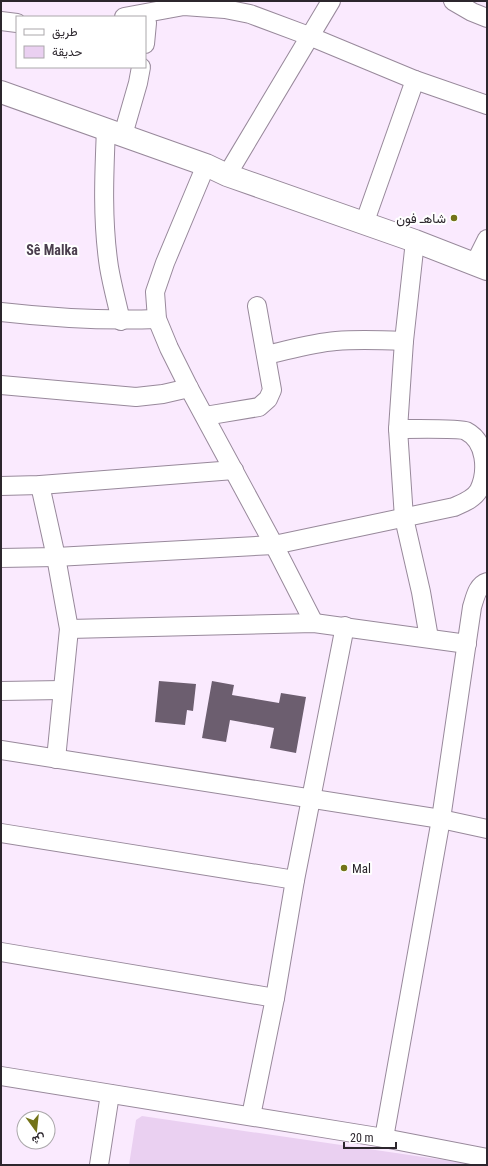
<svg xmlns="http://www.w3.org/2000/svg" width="488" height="1166" font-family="'Roboto Condensed',Vazirmatn,sans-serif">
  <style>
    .green { fill: #ead0f1 }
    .building { fill: #6c5e6f }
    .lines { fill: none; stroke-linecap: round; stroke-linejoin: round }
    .street-casing { stroke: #98899b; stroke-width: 20 }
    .secondary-casing { stroke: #98899b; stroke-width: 24 }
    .street { stroke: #fff; stroke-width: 18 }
    .secondary { stroke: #fff; stroke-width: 22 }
    .poi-dot { fill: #737318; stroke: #fff; stroke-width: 1.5 }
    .labels { text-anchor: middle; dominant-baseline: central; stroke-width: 4; stroke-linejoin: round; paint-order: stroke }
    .poi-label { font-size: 13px; fill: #2c262d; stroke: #fff; text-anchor: end }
    .neighbourhood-label { font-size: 14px; font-weight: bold; fill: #4a3d4d; stroke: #fff }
  </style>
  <rect width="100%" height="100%" fill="#faeafe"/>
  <path class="green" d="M142,1116L478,1165H129L136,1120Z"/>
  <g class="building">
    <path d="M159,681L196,684L193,711L187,710L185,725L155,722Z"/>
    <path d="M212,681L234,685L232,695L279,703L281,693L306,697L296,753L270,748L274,728L230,720L226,742L202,738Z"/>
  </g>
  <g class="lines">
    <g class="street-casing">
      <g id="street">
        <path d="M453,1L472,12L487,18"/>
        <path d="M124,17L184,6L225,9L250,14L309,36L415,80L487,105"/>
        <path d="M145,18L147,23L145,44"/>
        <path d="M1,21L17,23"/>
        <path d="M106,129C104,175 102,221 109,267C112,285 117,303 121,321"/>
        <path d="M123,135L138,83L141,67"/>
        <path d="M206,165L165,263L155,292L157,319L169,348L189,388L274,545L314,623"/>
        <path d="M227,175L331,1"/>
        <path d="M364,224L415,80"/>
        <path d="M415,241L404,341L398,429L404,518L421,592L429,638"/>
        <path d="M474,265L487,239"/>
        <path d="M1,312C54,318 103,321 157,319"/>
        <path d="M266,355C289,350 312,343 336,341C359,339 381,340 404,341"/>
        <path d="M1,385L136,397L163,394L189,388"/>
        <path d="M205,416L259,407L268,399L272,390L257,306"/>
        <path d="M40,485L56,557L69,629L56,759"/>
        <path d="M1,486L40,485L234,470"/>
        <path d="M1,558L56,557L274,545L454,507C463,503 474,499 479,490C488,471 486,441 466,431C460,428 409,429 398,429"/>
        <path d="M69,629L314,623L467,644"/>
        <path d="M1,691L62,690"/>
        <path d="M1,750L441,819L487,829"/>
        <path d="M1,833L295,880"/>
        <path d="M1,952L275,998"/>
        <path d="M1,1076L384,1138L487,1158"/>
        <path d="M251,1116L275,998L295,880L345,626"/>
        <path d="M384,1138L441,819L472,607C475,598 477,585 487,582"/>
        <path d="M99,1165L110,1094"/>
      </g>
    </g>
    <g class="secondary-casing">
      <path id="secondary" d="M1,92L206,165L227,175L415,241L487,269"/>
    </g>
    <use href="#street" class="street"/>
    <use href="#secondary" class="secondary"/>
  </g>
  <g class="poi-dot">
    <circle cx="454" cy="218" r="4"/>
    <circle cx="344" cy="868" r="4"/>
  </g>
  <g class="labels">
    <g class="poi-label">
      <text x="446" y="218">شاهـ فون</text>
      <text x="352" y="868" text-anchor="start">Mal</text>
    </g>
    <g class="neighbourhood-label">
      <text x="52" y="250">Sê Malka</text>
    </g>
  </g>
  <rect width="488" height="1166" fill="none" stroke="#2c262d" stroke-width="4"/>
  <rect x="16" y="16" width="130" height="52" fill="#ffffff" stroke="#aba8ab"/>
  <rect x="24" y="29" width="20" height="6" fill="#ffffff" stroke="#aba8ab"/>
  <text x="52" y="36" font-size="12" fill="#2c262d">طريق</text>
  <rect x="24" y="46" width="20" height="12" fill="#ead0f1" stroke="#aba8ab"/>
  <text x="52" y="56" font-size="12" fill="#2c262d">حديقة</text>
  <g transform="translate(36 1130) rotate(165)"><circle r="19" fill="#ffffff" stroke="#aba8ab"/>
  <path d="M0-3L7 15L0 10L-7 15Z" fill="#737318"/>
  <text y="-6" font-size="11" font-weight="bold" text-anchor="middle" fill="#2c262d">ش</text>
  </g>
  <path d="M344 1142v6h52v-6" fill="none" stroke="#2c262d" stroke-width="2"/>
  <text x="350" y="1142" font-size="12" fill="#2c262d" stroke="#ffffff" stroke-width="3" paint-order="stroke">20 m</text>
</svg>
